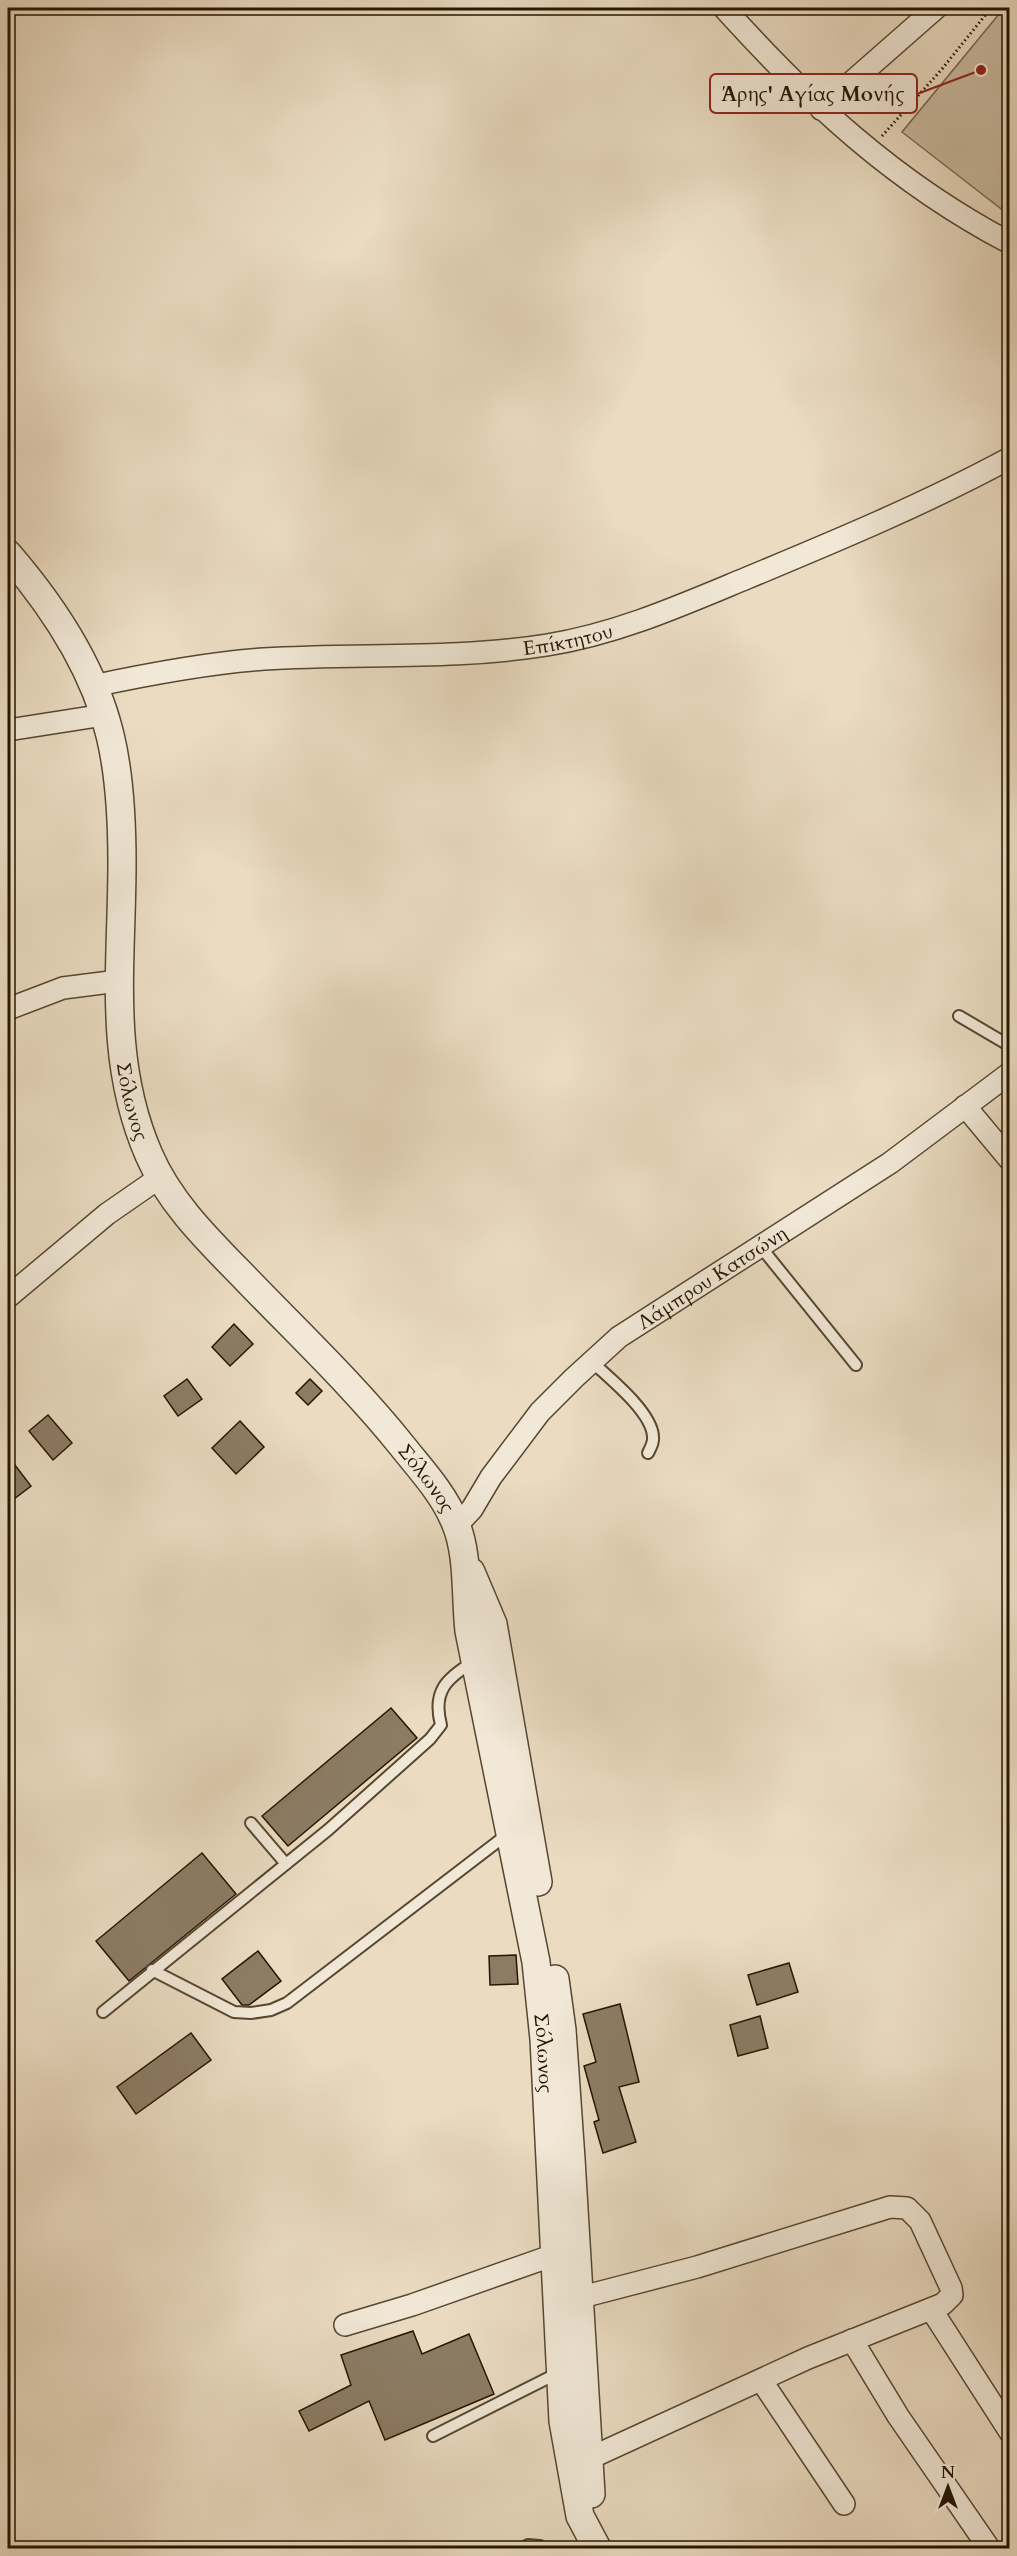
<svg xmlns="http://www.w3.org/2000/svg" width="1017" height="2556" font-family="Cardo,serif">
  <style>
    .green { fill: #c9baa0; stroke: #786850; stroke-width: 1.5 }
    .building { fill: #8c7c65; stroke: #261601; stroke-width: 1.5 }
    .lines { fill: none; stroke-linecap: round; stroke-linejoin: round }
    .service-casing { stroke: #574731; stroke-width: 14 }
    .minor-casing { stroke: #574731; stroke-width: 24 }
    .tertiary-casing { stroke: #574731; stroke-width: 30 }
    .path { stroke: #261601; stroke-width: 3; stroke-dasharray: 1.5 3; stroke-linecap: butt }
    .service { stroke: #f1e8d7; stroke-width: 10 }
    .minor { stroke: #f1e8d7; stroke-width: 21 }
    .tertiary { stroke: #f1e8d7; stroke-width: 27 }
    .labels { text-anchor: middle; dominant-baseline: central; stroke-width: 6; stroke-linejoin: round; paint-order: stroke }
    .street-label { font-size: 20px; fill: #261601; stroke: #f1e8d7 }
    .leader { fill: none; stroke: #8f2418; stroke-width: 2 }
    .callout-dot { fill: #8f2418; stroke: #f1e8d7; stroke-width: 2 }
    .callout { fill: #f1e8d7; stroke: #8f2418; stroke-width: 2 }
    .callout-label { font-size: 21px; text-anchor: middle; font-weight: bold; fill: #261601 }
  </style>
  <rect width="100%" height="100%" fill="#eadbc1"/>
  <filter id="stains"><feTurbulence type="fractalNoise" baseFrequency=".00333" numOctaves="4"/><feColorMatrix values="0 0 0 0 .2 0 0 0 0 .09 0 0 0 0 .02 0 0 0 .5 -.17"/></filter>
  <radialGradient id="worn" r=".72"><stop offset=".6" stop-color="#630" stop-opacity="0"/><stop offset="1" stop-color="#630" stop-opacity=".3"/></radialGradient>
  <path class="green" d="M1004,8H1010L1009,215L902,132Z"/>
  <g class="building">
    <path d="M234,1324L253,1344L230,1366L212,1347Z"/>
    <path d="M187,1379L202,1399L178,1416L164,1396Z"/>
    <path d="M310,1379L322,1391L308,1405L296,1393Z"/>
    <path d="M48,1415L72,1443L53,1460L29,1431Z"/>
    <path d="M240,1421L264,1447L236,1474L212,1448Z"/>
    <path d="M8,1456L31,1486L14,1499L8,1491Z"/>
    <path d="M391,1708L417,1738L288,1846L262,1816Z"/>
    <path d="M202,1853L236,1894L129,1981L96,1941Z"/>
    <path d="M258,1951L281,1981L249,2005H242L222,1979Z"/>
    <path d="M516,1955L518,1984L490,1985L489,1956Z"/>
    <path d="M789,1963L798,1992L757,2005L748,1975Z"/>
    <path d="M620,2004L639,2082L619,2087L636,2142L603,2153L594,2122L599,2120L584,2066L596,2062L583,2014Z"/>
    <path d="M760,2016L768,2048L738,2056L730,2025Z"/>
    <path d="M191,2033L211,2060L136,2114L117,2087Z"/>
    <path d="M413,2331L422,2354L469,2334L494,2394L385,2440L369,2401L309,2431L299,2411L351,2385L341,2355Z"/>
  </g>
  <g class="lines">
    <g class="service-casing">
      <g id="service">
        <path d="M959,1016L1010,1046"/>
        <path d="M760,1246L856,1365"/>
        <path d="M591,1361C609,1378 651,1411 653,1436C654,1442 651,1447 648,1453"/>
        <path d="M251,1823L286,1864"/>
        <path d="M152,1970L234,2012L251,2013L271,2010L287,2003L509,1833"/>
        <path d="M103,2012L328,1830L430,1739L441,1725C432,1691 447,1678 473,1662"/>
        <path d="M433,2436L560,2372"/>
        <path d="M523,2548L528,2545L540,2546L543,2548"/>
      </g>
    </g>
    <g class="minor-casing">
      <g id="minor">
        <path d="M724,8C810,103 894,182 1010,243"/>
        <path d="M821,109L936,8"/>
        <path id="s1" d="M93,686C149,674 207,663 264,659C358,653 453,660 547,645C617,634 682,605 747,578C836,541 925,504 1010,458"/>
        <path d="M8,730L104,715"/>
        <path d="M8,1009L63,988L118,981"/>
        <path d="M965,1106L1010,1160"/>
        <path d="M8,1297L107,1214L159,1178"/>
        <path id="s2" d="M457,1525L472,1509L491,1477L540,1412L574,1378L619,1337L890,1163L1010,1073"/>
        <path d="M578,2298L697,2267L890,2207L907,2208L920,2221L951,2288L952,2295L943,2304L808,2358L588,2459"/>
        <path d="M931,2309L1010,2432"/>
        <path d="M345,2325L412,2305L554,2255"/>
        <path d="M852,2340L898,2416L989,2548"/>
        <path d="M761,2380L844,2504"/>
      </g>
    </g>
    <g class="tertiary-casing">
      <g id="tertiary">
        <path id="s3" d="M8,554C52,605 94,668 110,735C120,776 122,820 122,863C122,964 107,1059 149,1155C170,1204 210,1242 247,1280C300,1335 355,1387 403,1447C422,1471 443,1493 455,1522C469,1554 465,1596 469,1631L536,1962L544,2039L563,2421L580,2516L597,2548"/>
        <path d="M471,1572L493,1624L538,1882"/>
        <path d="M555,1979L562,2030L571,2159L591,2494"/>
      </g>
    </g>
    <path class="path" d="M882,136L942,69L991,8"/>
    <use href="#service" class="service"/>
    <use href="#minor" class="minor"/>
    <use href="#tertiary" class="tertiary"/>
  </g>
  <g class="labels">
    <g class="street-label">
      <text stroke="none"><textPath href="#s1" startOffset="478">Επίκτητου</textPath></text>
      <text stroke="none"><textPath href="#s3" startOffset="578">Σόλωνος</textPath></text>
      <text stroke="none"><textPath href="#s2" startOffset="360">Λάμπρου Κατσώνη</textPath></text>
      <text stroke="none"><textPath href="#s3" startOffset="1062">Σόλωνος</textPath></text>
      <text stroke="none"><textPath href="#s3" startOffset="1654">Σόλωνος</textPath></text>
    </g>
  </g>
  <path class="leader" d="M981 70L917 94"/>
  <circle class="callout-dot" cx="981" cy="70" r="6"/>
  <rect class="callout" x="710" y="74" width="207" height="39" rx="6"/>
  <g class="callout-label">
    <text x="813" y="101">Άρης' Αγίας Μονής</text>
  </g>
  <rect width="1017" height="2556" fill="none" stroke="#eadbc1" stroke-width="30"/>
  <rect x="9" y="9" width="999" height="2538" fill="none" stroke="#261601" stroke-width="3"/>
  <rect x="15" y="15" width="987" height="2526" fill="none" stroke="#261601" stroke-width="1.5"/>
  <g transform="translate(948 2487)" stroke="#f1e8d7" stroke-width="4.5" paint-order="stroke">
  <path d="M0-4.5L10 22L0 15L-10 22Z" fill="#261601"/>
  <text y="-9" font-size="16" font-weight="bold" text-anchor="middle" fill="#261601">N</text>
  </g>
  <rect width="100%" height="100%" filter="url(#stains)"/>
  <rect width="100%" height="100%" fill="url(#worn)"/>
</svg>
